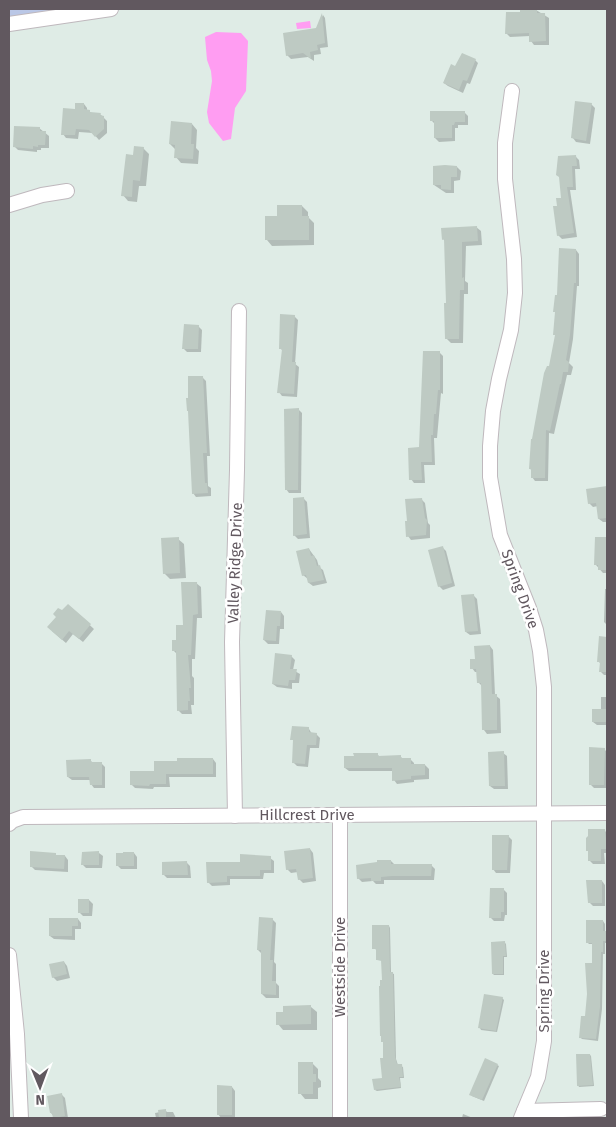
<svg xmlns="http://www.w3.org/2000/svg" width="616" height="1127" font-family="'Fira Sans',sans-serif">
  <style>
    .green { fill: #bac7e6 }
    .water { fill: #ff9df2 }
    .shadow { fill: #0003 }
    .building { fill: #becac3 }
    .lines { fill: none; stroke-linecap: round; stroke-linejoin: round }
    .minor-casing { stroke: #bfb8bd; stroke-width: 16 }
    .minor { stroke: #fff; stroke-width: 14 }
    .labels { text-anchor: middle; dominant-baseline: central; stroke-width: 5; stroke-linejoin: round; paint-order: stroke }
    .street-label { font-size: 15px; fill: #61585f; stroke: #fff }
  </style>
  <rect width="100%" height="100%" fill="#dfece6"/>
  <path class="green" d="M9,9H77L9,21Z"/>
  <g class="water">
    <path d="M310,21L311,28L297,29L296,23Z"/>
    <path d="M216,32L241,33L248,41L246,91L235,108L231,139L223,141L209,123L207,112L212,81L211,71L207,60L205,37Z"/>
  </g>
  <g class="shadow">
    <path d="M536,10L549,18V45H534L531,41L530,36L510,37L506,33L521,13Z"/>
    <path d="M323,15L325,18L328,47L320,48L321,54L314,55V61L308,57L291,59L287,55L316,29Z"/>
    <path d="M475,60L478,63L470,84L467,83L463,93L448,86L444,83L455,67Z"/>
    <path d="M84,104L87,108V111L92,113L100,114L107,121V133L99,140L93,133L79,132L78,139L66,138L63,134Z"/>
    <path d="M591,104L595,108L590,144L576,142L573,138Z"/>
    <path d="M464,112L468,116V125H458V128H455V141L439,142L435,138V124L432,121Z"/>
    <path d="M192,124L197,130L196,148L199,151L198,164L181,163L176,157V150L170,144Z"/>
    <path d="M39,128L49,136V148H41V150H37V152L18,150L14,146Z"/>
    <path d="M143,148L149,154L146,186H139L137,202L128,201L123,195L134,157Z"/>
    <path d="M576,157L579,160L580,169H575L576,190H570L577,237L562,239L558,235L559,207L562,199L560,177Z"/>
    <path d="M457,167L461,171L460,180L454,181V193H446L434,185Z"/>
    <path d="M302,206L308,212V217L314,223V245L272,246L267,240L278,217Z"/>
    <path d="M476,227L481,231L482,245L466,246L465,281L468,283V294H464L463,343H451L446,338L448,304L446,242L443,239Z"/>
    <path d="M576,250L579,254V286H577L573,339L569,363L573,367L571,375H567L554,434L549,433L548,481H535L532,477V470L530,469L556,335L558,297Z"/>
    <path d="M294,316L298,320L295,364L299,367L297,397L282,396L279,392L283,351L281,349Z"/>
    <path d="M198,326L202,330L201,352H187L183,348Z"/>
    <path d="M439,352L443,356V394L441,393L437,438H434L435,465H424L425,483H414L411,479L420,448Z"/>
    <path d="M202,377L206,381L210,456H207L208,486L211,488V496L196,497L193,493Z"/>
    <path d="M299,410L302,413L301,493H289L286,489Z"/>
    <path d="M606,488L607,522H603L599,519L598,506L593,507L589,503Z"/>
    <path d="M303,498L307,502L310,538L298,539L294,535Z"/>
    <path d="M421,499L425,503L428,523L430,525V538L411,540L408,536L409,522Z"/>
    <path d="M607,538V573H603L596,565Z"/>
    <path d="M178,539L184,544L186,578L170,579L164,573Z"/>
    <path d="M442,547L446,551L455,586L443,590L439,586Z"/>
    <path d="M309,549L317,560L319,567L323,570L327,583L313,586L309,583L308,579L303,575Z"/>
    <path d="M196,583L201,587L202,618H197L195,659H192V676L194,678V705H191L192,714H182L178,710V655L173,650L184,626Z"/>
    <path d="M605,589H607V625L604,622Z"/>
    <path d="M473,595L477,599L481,634L470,635L466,632Z"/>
    <path d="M68,605L94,629L83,642L73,634L66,643L52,631L62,612Z"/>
    <path d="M281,612L284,616V629H280L279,644H268L264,640Z"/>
    <path d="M600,638H607V675H604L600,671L601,664L598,661Z"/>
    <path d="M490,646L493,650L495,695L500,699L501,733L487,734L484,730L482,686L478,682V672H475L472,668L476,660Z"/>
    <path d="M291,656L295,660L293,670L300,674L299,683H292V689L277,687L273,684Z"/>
    <path d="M601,697H607V725H597L593,722L601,710Z"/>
    <path d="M309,729L312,734H316L320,738L319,748H310L308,767L297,766L293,762L294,741L292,739Z"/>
    <path d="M604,749L607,752V788H594L590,784Z"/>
    <path d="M503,753L507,756L508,789H494L490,786Z"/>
    <path d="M377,754L380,757H401L403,759H410L414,763V765H425L429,769V779L414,780V782L397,784L394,780V771H349L345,768Z"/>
    <path d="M213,759L216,763V777H169L170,787H154L153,789L135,788L131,784L155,772Z"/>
    <path d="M91,761L93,763H101L105,767V788H94L91,784V780H72L68,777Z"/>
    <path d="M604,830L607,833V853H604L605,864H593L589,860V852L587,850Z"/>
    <path d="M508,836L512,840L510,873H496L493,869Z"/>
    <path d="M310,849L313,853L316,881L303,883L299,879L298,872L291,873L287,869Z"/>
    <path d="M99,853L103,856L102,868H86L82,864Z"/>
    <path d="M134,853L137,857V869H121L117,865Z"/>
    <path d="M55,854L57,856H65L68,860V872L35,870L31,866Z"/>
    <path d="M270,858L274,861V873H264L263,879H230V885L212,886L208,882L241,864Z"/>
    <path d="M391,861L395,865H431L435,869L434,880H384V884H376L373,881L362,882L358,878Z"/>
    <path d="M187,863L190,866L191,878H167L164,875Z"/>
    <path d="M602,881L605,885V906H593L589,902Z"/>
    <path d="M503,889L507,893V915H505L504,921H494L491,918Z"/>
    <path d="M89,900L93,904L92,916H83L79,912Z"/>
    <path d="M78,919L81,923V929H75V940L54,939L50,936Z"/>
    <path d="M272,919L276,923L274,962L276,964V983L279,986V998H266L262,994V954L258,950Z"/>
    <path d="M603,921L605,924V933H607V943H605V954H603L602,1009L598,1041L582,1039L580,1037L586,1017L593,964V944H589L587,942Z"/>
    <path d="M389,926L390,928L391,973L394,974L396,1059L398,1065L403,1067L404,1078H400L401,1088L377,1091L375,1090L384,1079L383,961L377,960V950L373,948Z"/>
    <path d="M505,943L506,944L507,957H504V975H494L493,974Z"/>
    <path d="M64,962L67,966L70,978L57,981L53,977Z"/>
    <path d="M502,998L504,1000L497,1032L481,1030L480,1028Z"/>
    <path d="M311,1007L317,1012V1030H283L278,1024Z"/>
    <path d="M590,1055L591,1056L594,1086L579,1087L578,1085Z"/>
    <path d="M312,1063L318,1069V1078L321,1081V1087L318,1088V1099H305L300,1093Z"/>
    <path d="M497,1065L499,1066L484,1101L472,1096Z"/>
    <path d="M232,1087L235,1091V1118H221L218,1114Z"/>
    <path d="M62,1095L65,1098L68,1118H55L51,1113Z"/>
    <path d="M166,1111L167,1112H173L176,1118H156L155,1113Z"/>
    <path d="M463,1114L473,1118H474H462Z"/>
  </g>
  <g class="building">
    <path d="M520,9H537V13H545L546,41L529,42V33L505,34L506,12H520Z"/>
    <path d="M322,13L325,43L317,45L318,50L310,52L311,59L303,53L286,56L283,33L316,28Z"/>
    <path d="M462,53L476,59L467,81L463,80L459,90L443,83L451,64L455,66Z"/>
    <path d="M575,101L592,103L586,141L571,138Z"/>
    <path d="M75,103H84V109L90,110V112L101,113L100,115L104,116V129L95,137L89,130L76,129L75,135H61L63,108L75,109Z"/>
    <path d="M430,111H465V122H455L454,125H452V138H434V121H430Z"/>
    <path d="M171,121L192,123L191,144H194L193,159L174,158L175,145L169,144Z"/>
    <path d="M14,126L40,127V131H46L45,145H38V147L33,146V149L13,147Z"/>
    <path d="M134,146L144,147L140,181L133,180L132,197L121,196L126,154L133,155Z"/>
    <path d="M576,155L577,166H572L573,187H567L574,233L557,236L553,206H557L556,198H561L559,177L556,175L558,156Z"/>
    <path d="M445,165L457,166V177H451V190L441,189V185H433V166Z"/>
    <path d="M277,205H302V216H309V240H265V216H277Z"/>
    <path d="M477,226L478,241L462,242V278L464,277V290H460L459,339H445L444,303H446L444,239L442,240L441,228Z"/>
    <path d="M559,248L576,249V283H574L570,335L566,360L569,362L568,372H563L561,384H560L550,431L546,430L545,478H531V469H529L531,439H532L544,373L547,366H549L555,335H553L555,312H553L555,295H557Z"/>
    <path d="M280,314L295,315L292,362H296L294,394L277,393L282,349H279Z"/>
    <path d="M184,324L199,325L198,349H182Z"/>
    <path d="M423,351H440V390H438L436,414H434L433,435H431L432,462H421L422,480H409L408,448L419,447Z"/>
    <path d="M188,376H203L207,453H203L205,483H207L208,493L192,494L188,411H187L186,398H188Z"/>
    <path d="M299,408L298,490H285L284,409Z"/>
    <path d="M607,486V518L598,519L596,503L588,504L586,489Z"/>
    <path d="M304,497L307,534L293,536V498Z"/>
    <path d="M422,498L425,518L427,520L426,535L406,537L405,521H407L405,499Z"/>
    <path d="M179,537L180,573L163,574L161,538Z"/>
    <path d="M595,537H607V570H598V565H594Z"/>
    <path d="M443,546L452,583L438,587L428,550Z"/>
    <path d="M309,548L311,556L314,555L317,566L320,565L324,580L308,583L306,575L302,576L296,551Z"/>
    <path d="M181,582H197L198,614L193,615L191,655H188L191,688H189L190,701H188V710L177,711L176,651H172V640H176V625H183Z"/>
    <path d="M474,594L478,631L465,632L461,595Z"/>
    <path d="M68,604L91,624L79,639L69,631L62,640L47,627L56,617L53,614L58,608L62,610Z"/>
    <path d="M266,610L281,611L280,626H277L276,641L263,640Z"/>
    <path d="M599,636L607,637V672H599L600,662H597Z"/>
    <path d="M490,645L492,694H497V730H482L481,683H477L476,669H470V659H475L474,646Z"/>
    <path d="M275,653L292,655L290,669H297L295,680H289L288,686L272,684Z"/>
    <rect x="592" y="709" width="15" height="13"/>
    <path d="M292,726L309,727V732L317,733L316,745H307L305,764L292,763L293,740H290Z"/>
    <path d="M589,747L605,748L604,785H589Z"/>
    <path d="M504,751L505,786H489L488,752Z"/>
    <path d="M353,753H378V756L401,755V758H411V764H425V775L411,776V779L392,781V768H344V756H354Z"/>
    <path d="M177,758H213V774H166V784H150L149,786L130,785V771H154V761H177Z"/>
    <path d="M91,759V762H102V785H90L89,777H67L66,760Z"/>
    <path d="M588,829H605L607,849H601V861H588V851H586V838L588,836Z"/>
    <path d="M492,835H509L507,870H492Z"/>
    <path d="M310,848L313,878L298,880L296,869L286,870L284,851Z"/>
    <path d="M30,851L56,853V855H65L64,869L30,867Z"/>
    <path d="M99,851V865H81L82,852Z"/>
    <path d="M123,852H134V866H116V853H123Z"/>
    <path d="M240,854L271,856V870H260V876H227V882L207,883L206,862H240Z"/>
    <path d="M377,860H391V864H432L431,876H392L381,877V881H371V878L357,879L356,865L377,862Z"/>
    <path d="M187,861L188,875H162V862Z"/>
    <path d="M586,880H602V903H588Z"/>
    <path d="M490,888H504V912H501V918H489Z"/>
    <rect x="78" y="899" width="11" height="14"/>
    <path d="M259,917L273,918L270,960H273L272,981H276V995L261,994V950H257Z"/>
    <path d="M49,918H78V926H72V936H49Z"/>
    <path d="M586,920H603V931H607V941H603V952H601L600,1007L596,1039L579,1038L581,1016H585L587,994L585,963H592V943H586Z"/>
    <path d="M372,925H389L390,972H393L395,1056L397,1064H402L403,1077H399L401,1087L374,1090L372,1079L382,1078L380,1058H383V1042H381V1036H380L379,986H380V980H382L381,960H376V949H372Z"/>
    <path d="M505,941L506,956H503V974H492L491,942Z"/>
    <path d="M64,961L67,974L52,978L49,964Z"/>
    <path d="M484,994L503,997L496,1031L478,1028Z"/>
    <path d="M311,1005V1024L276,1025V1012H283V1006Z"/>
    <path d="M576,1054H590L593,1085L577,1086Z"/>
    <path d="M485,1058L498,1064L482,1100L469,1095Z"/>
    <path d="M298,1062H313V1074H316V1082H313V1094H298Z"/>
    <path d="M217,1085L232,1086V1115H217Z"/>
    <path d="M62,1093L65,1116L53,1118L52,1113H50L47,1096Z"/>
    <path d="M166,1109V1118H159L158,1110Z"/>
  </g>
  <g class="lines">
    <g class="minor-casing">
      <g id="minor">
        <path d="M9,24L111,9"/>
        <path d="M512,91L505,143V179L514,259L515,293L511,330L499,379L493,411L490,446V477L500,535L529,608L536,630L540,651L544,687V1041L538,1077L521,1118"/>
        <path d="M9,205L42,195L67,191"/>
        <path d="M235,816L232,642L237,470L239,311"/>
        <path d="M9,824L12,821L23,817L607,813"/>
        <path d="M9,955L17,1034L21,1118"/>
        <path d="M524,1111L601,1109"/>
        <path d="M340,1118V815"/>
      </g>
    </g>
    <use href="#minor" class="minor"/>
  </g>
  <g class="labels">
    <g class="street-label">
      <text transform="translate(235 563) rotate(-88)">Valley Ridge Drive</text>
      <text transform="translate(520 589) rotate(70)">Spring Drive</text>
      <text x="307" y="815">Hillcrest Drive</text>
      <text transform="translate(340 967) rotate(-90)">Westside Drive</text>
      <text transform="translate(544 991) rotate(-90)">Spring Drive</text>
    </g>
  </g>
  <rect width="616" height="1127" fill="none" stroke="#61585f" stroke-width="20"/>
  <g transform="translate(40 1087) rotate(179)" stroke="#ffffff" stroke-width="4" paint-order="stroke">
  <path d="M0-4L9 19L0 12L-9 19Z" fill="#61585f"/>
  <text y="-8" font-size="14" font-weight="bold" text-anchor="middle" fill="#61585f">N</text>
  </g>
</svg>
